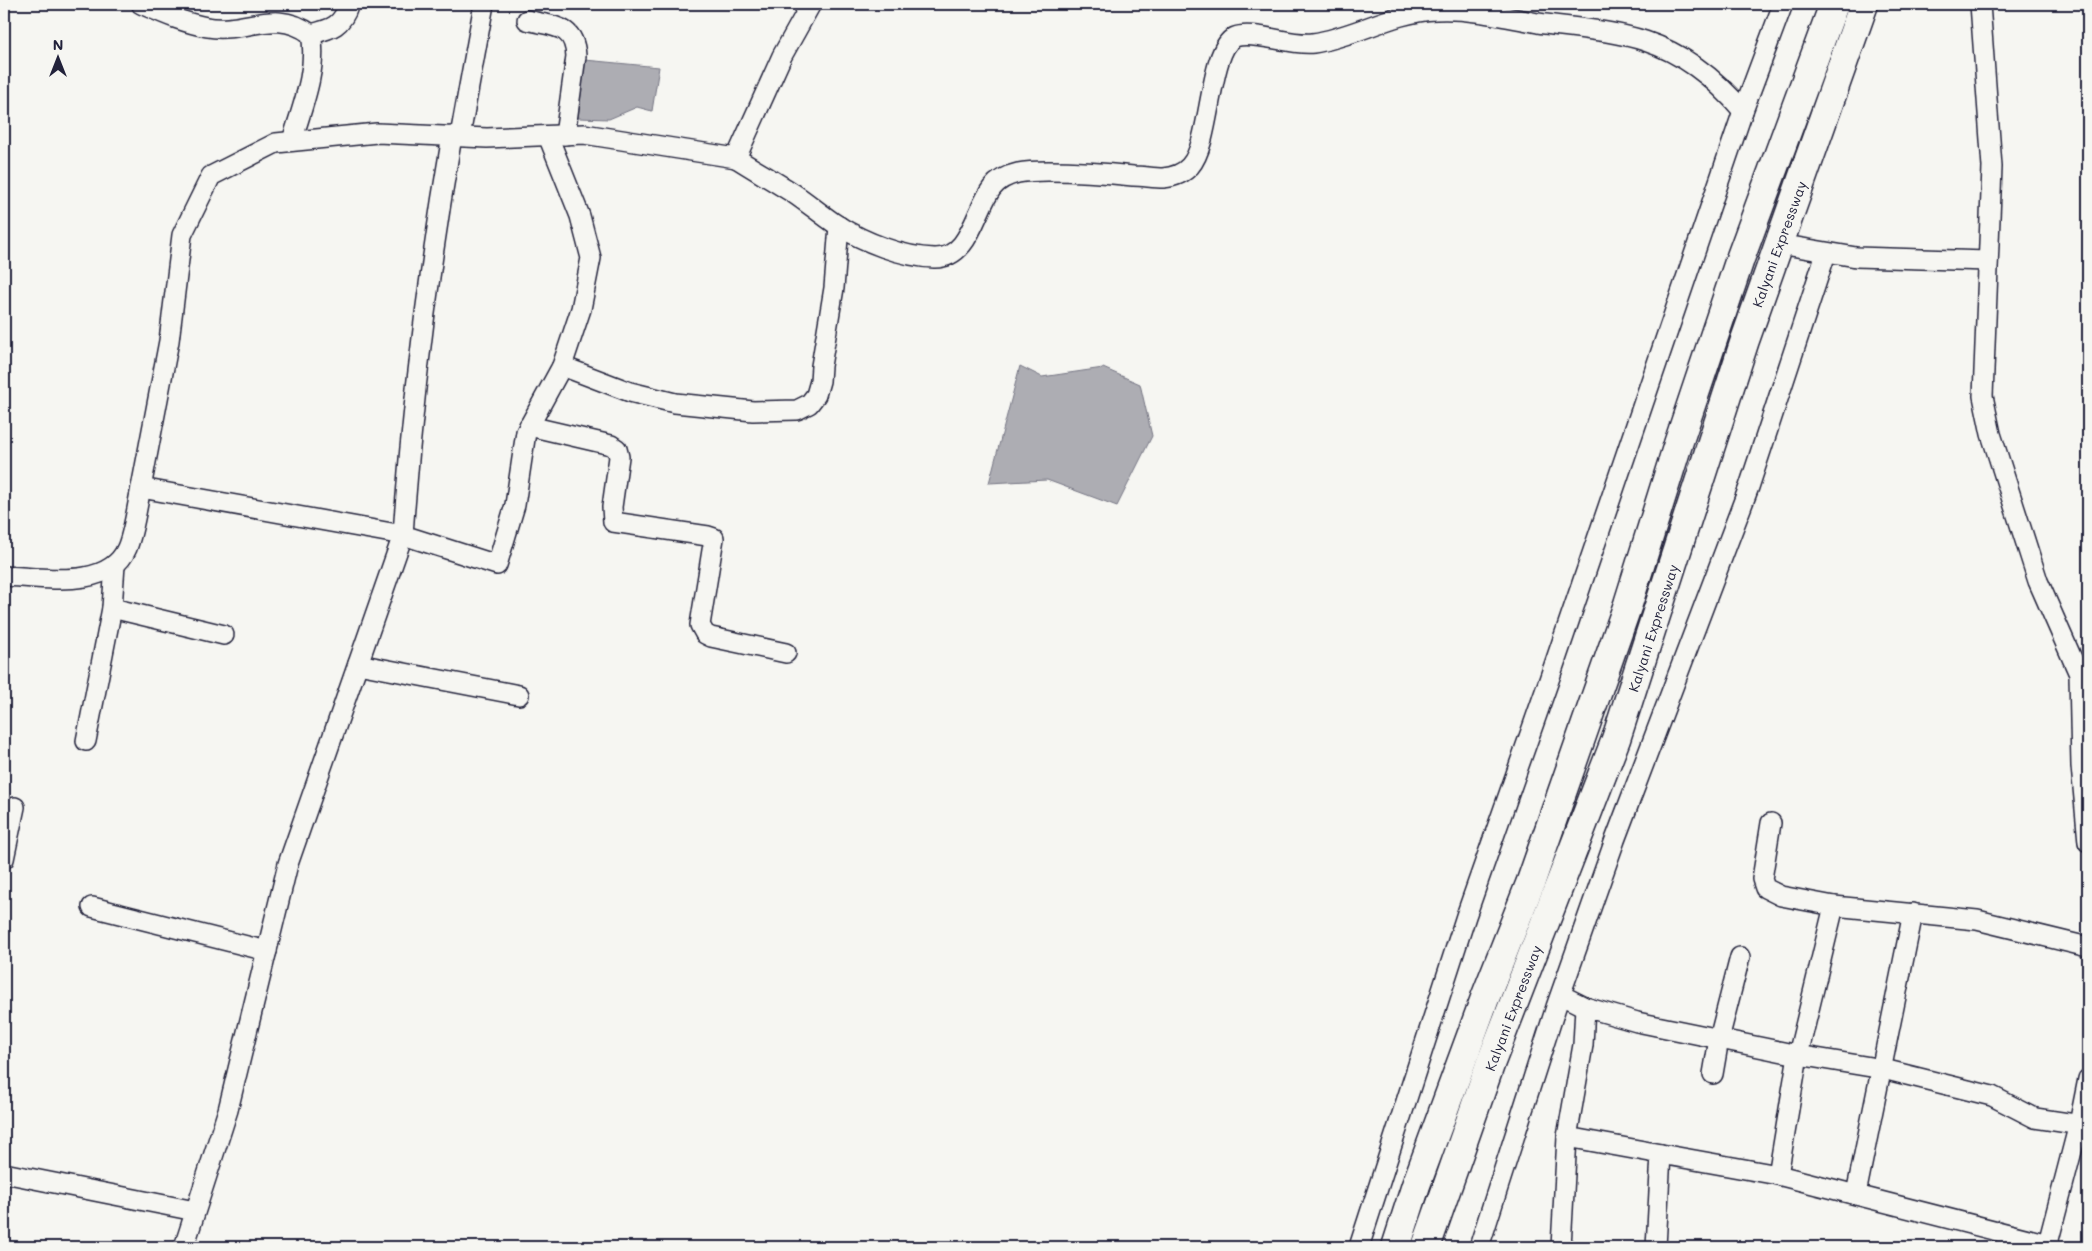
<svg xmlns="http://www.w3.org/2000/svg" width="2092" height="1251" font-family="Mali,sans-serif">
  <style>
    .water { fill: #adadb3; stroke: #757583 }
    .lines { fill: none; stroke-linecap: round; stroke-linejoin: round }
    .minor-casing { stroke: #22223b; stroke-width: 22 }
    .highway-casing { stroke: #22223b; stroke-width: 31 }
    .minor { stroke: #f6f6f2; stroke-width: 19 }
    .highway { stroke: #f6f6f2; stroke-width: 28 }
    .labels { text-anchor: middle; dominant-baseline: central; stroke-width: 4; stroke-linejoin: round; paint-order: stroke }
    .street-label { font-size: 14px; fill: #22223b; stroke: #f6f6f2 }
  </style>
  <rect width="100%" height="100%" fill="#f6f6f2"/>
  <filter id="ink" filterUnits="userSpaceOnUse"><feTurbulence type="fractalNoise" baseFrequency=".02" numOctaves="2"/><feDisplacementMap in="SourceGraphic" scale="10" xChannelSelector="R" yChannelSelector="G"/><feConvolveMatrix kernelMatrix="1 2 1 2 8 2 1 2 1" color-interpolation-filters="sRGB"/></filter>
  <g filter="url(#ink)">
    <g class="water">
      <path d="M585,60L659,67L652,111L637,107L609,119L578,118Z"/>
      <path d="M1020,366L1042,377L1103,368L1140,384L1152,436L1117,506L1047,480L989,483Z"/>
    </g>
    <g class="lines">
      <g class="minor-casing">
        <g id="minor">
          <path d="M141,4C162,13 184,23 207,27C246,34 274,7 311,34C318,69 302,107 292,141"/>
          <path d="M484,4L460,136H452C429,268 412,401 403,535L497,565L515,505L526,432L562,366L581,309L591,258L580,216L548,136"/>
          <path d="M1980,4L1992,167L1983,396L1991,434L2038,581L2079,674L2081,766L2088,842"/>
          <path d="M527,20C554,27 574,24 576,56L565,135"/>
          <path d="M311,34C332,29 342,26 349,4"/>
          <path d="M736,158C755,170 774,181 793,193C808,203 822,215 837,225C864,242 902,257 934,258C970,259 975,210 992,188C998,180 1009,175 1018,173C1028,171 1038,171 1048,171C1077,171 1105,173 1133,176C1143,176 1153,178 1163,178C1173,177 1183,174 1190,166C1212,142 1208,50 1235,37C1253,30 1291,46 1313,43C1355,37 1392,12 1436,10C1468,8 1506,17 1538,23C1573,28 1611,30 1645,41C1685,54 1716,79 1743,111"/>
          <path d="M1779,244L1856,257L1988,261"/>
          <path d="M562,366L630,392L675,403L753,411L797,410L809,404L816,395L820,381L821,366L834,288L839,226"/>
          <path d="M529,426L611,445L617,449L619,457L612,507L613,522L708,536L714,538L700,625L705,634L711,637L786,653"/>
          <path d="M4,576C41,577 109,591 127,548C134,531 137,506 141,488"/>
          <path d="M112,608L224,635"/>
          <path d="M358,664L519,695"/>
          <path d="M86,741L112,608L115,565"/>
          <path d="M1771,823L1762,879L1765,888L1781,896L1834,906L1798,1055L1778,1175"/>
          <path d="M4,859L15,807"/>
          <path d="M1834,906L1977,920L2088,947"/>
          <path d="M92,907L267,951"/>
          <path d="M1561,995L1585,1007L1637,1022L1798,1055L1883,1069L1992,1096L2035,1118L2088,1126"/>
          <path d="M1713,1074L1719,1039L1740,957"/>
          <path d="M1567,1137L1661,1154L1656,1247"/>
          <path d="M1661,1154L1778,1175L2048,1244"/>
          <path d="M4,1173L195,1211"/>
          <path d="M1856,1194L1913,913"/>
          <path d="M184,1247L228,1110L288,864L403,535L141,488L169,341L182,235L211,176L276,143L377,133L487,138L584,134L736,158L782,56L811,4"/>
          <path d="M1359,1247L1466,916L1549,680L1743,111L1783,4"/>
          <path d="M1479,1247L1556,1007L1615,840L1749,487L1826,253"/>
          <path d="M1561,1247L1567,1137L1583,1045L1585,1007"/>
          <path d="M2047,1247L2079,1124L2088,1079"/>
        </g>
      </g>
      <g class="highway-casing">
        <g id="highway">
          <path d="M1396,1247L1416,1185L1485,998L1530,884L1628,604L1678,444L1740,259L1834,4"/>
          <path d="M1426,1247L1491,1062L1616,739L1745,340L1864,4"/>
        </g>
      </g>
      <use href="#minor" class="minor"/>
      <use href="#highway" class="highway"/>
    </g>
  </g>
  <g class="labels">
    <g class="street-label">
      <text transform="translate(1779 244) rotate(-70)">Kalyani Expressway</text>
      <text transform="translate(1653 628) rotate(-72)">Kalyani Expressway</text>
      <text transform="translate(1513 1008) rotate(-69)">Kalyani Expressway</text>
    </g>
  </g>
  <rect width="2092" height="1251" fill="none" stroke="#f6f6f2" stroke-width="20"/>
  <rect x="10" y="10" width="2072" height="1231" fill="none" stroke="#22223b" stroke-width="2" filter="url(#ink)"/>
  <g transform="translate(58 58)" stroke="#f6f6f2" stroke-width="4" paint-order="stroke">
  <path d="M0-4L9 19L0 12L-9 19Z" fill="#22223b"/>
  <text y="-8" font-size="14" font-weight="bold" text-anchor="middle" fill="#22223b">N</text>
  </g>
</svg>
